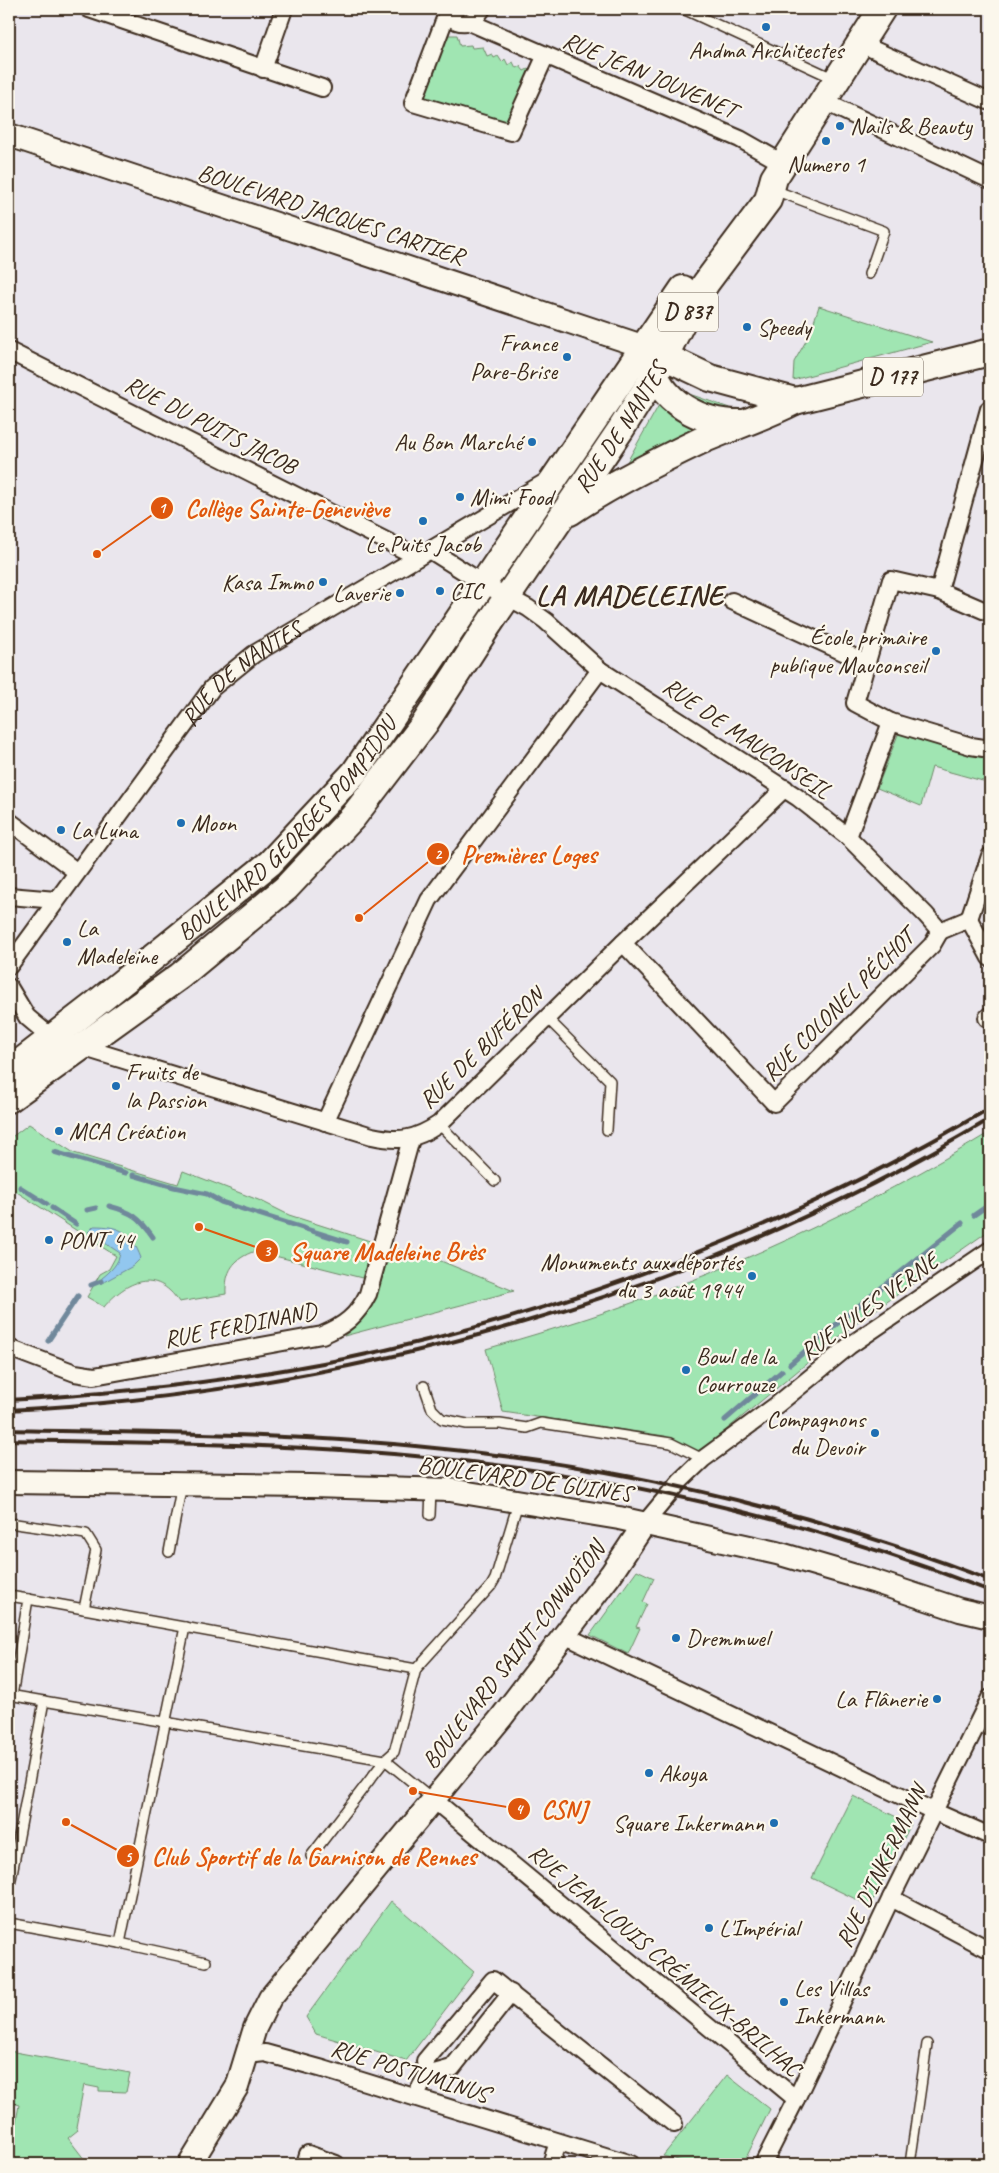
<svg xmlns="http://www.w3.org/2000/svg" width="999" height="2173" font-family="Caveat,sans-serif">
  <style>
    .green { fill: #a0e5b2; stroke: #6e8868 }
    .water { fill: #92c7ef; stroke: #6f889b }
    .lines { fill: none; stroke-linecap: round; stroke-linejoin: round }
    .stream { stroke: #6f889b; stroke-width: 5 }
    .lane-casing { stroke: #3b2a1e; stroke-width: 12 }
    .street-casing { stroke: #3b2a1e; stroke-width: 20 }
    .secondary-casing { stroke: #3b2a1e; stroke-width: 26 }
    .primary-casing { stroke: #3b2a1e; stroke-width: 30 }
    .lane { stroke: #fbf7ec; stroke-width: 9 }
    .street { stroke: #fbf7ec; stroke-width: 16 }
    .secondary { stroke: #fbf7ec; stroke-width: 22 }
    .primary { stroke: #fbf7ec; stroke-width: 26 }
    .rail { stroke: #3b2a1e; stroke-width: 4 }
    .poi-dot { fill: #1f6fb2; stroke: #fbf7ec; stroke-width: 2 }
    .labels { text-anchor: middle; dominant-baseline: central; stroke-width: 4.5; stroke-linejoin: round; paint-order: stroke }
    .shield { fill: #fbf7ec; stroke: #75685c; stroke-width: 1 }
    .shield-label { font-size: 22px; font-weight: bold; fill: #3b2a1e }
    .poi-label { font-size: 24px; fill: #3b2a1e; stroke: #fbf7ec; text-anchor: start }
    .street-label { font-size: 24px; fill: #3b2a1e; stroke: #fbf7ec }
    .district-label { font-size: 29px; font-weight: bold; letter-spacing: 1px; fill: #3b2a1e; stroke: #fbf7ec }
    .leader { fill: none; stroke: #df570d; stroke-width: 2 }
    .callout-dot { fill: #df570d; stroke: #fbf7ec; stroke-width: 2 }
    .mark-label { font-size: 15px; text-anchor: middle; font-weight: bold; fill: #fff }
    .callout-label { font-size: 25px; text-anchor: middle; font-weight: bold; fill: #df570d; stroke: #fbf7ec; stroke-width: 4.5; stroke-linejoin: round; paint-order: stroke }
  </style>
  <rect width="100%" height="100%" fill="#eae6ed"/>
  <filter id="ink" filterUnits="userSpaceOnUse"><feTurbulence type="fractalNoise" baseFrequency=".02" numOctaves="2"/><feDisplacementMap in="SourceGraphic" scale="10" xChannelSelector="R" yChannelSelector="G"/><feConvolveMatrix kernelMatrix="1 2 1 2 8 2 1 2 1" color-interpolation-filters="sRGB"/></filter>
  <g filter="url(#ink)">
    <g class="green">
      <path d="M447,30L449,35H457L460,46L471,45L472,48L483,47L487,56L492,54L494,58L498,56L502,62L505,59L508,65L513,62L516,68L520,66L524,71L532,67L508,121L504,122L424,97Z"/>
      <path d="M819,306L932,342L793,380L794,362L810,334Z"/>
      <path d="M669,387L744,413L618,478Z"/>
      <path d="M899,732L990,760V783L932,767L921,806L877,788Z"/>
      <path d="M29,1124L74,1153L178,1184L183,1171L261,1201L289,1215L373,1242L362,1278L255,1251C233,1259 225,1271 226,1294L179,1302C156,1267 126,1281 104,1307L87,1297L100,1274L109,1269L116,1256L9,1187V1139Z"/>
      <path d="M990,1132V1230L851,1327L698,1453L665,1436L503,1412L486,1349C520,1339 554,1329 588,1318C728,1272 864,1209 990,1132Z"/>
      <path d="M390,1247L436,1259L514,1291L344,1336C375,1312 381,1284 390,1247Z"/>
      <path d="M637,1570L654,1578L643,1602L647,1604L636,1627L640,1628L628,1654L590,1635Z"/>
      <path d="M853,1796L911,1824L870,1906L812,1878Z"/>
      <path d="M391,1901L474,1972L406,2061L316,2034L306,2017Z"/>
      <path d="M9,2051L130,2073L126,2092L99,2091V2088L84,2085L76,2127L78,2130L68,2138L88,2164H9L10,2138H13L19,2105L9,2102Z"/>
      <path d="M727,2075L770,2109L743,2164H692L663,2156Z"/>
    </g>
    <path class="water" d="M94,1226C121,1226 131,1232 141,1258L133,1266L100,1284L102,1278C110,1272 119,1263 120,1253L88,1232Z"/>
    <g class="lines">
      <g class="stream">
        <path d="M54,1152L126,1173"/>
        <path d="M133,1175L174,1187L207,1194L221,1202L347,1242"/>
        <path d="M20,1187L47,1204"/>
        <path d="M109,1206C132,1212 139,1217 153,1237"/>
        <path d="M52,1208L76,1224"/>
        <path d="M87,1210L96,1208"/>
        <path d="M974,1215L990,1204"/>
        <path d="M91,1285L101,1281"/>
        <path d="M48,1341L78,1296"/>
        <path d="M790,1364L846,1316L962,1223"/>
        <path d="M725,1420L782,1371"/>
      </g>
      <g class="lane-casing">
        <g id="lane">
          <path d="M683,9L835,79"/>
          <path d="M774,190L884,231L869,274"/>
          <path d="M547,1018L610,1081L607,1130"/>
          <path d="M439,1124L495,1181"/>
          <path d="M424,1386L432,1409L442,1419L467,1424H500L527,1428L541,1423L671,1443L703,1459"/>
          <path d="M430,1515L431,1490"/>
          <path d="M9,1523L86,1534L96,1550L84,1609L28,1599"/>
          <path d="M169,1552L182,1484"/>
          <path d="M9,1596L28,1599L12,1696"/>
          <path d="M84,1609L416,1669L491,1586L495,1579L518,1503"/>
          <path d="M9,1695L385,1760L434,1800"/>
          <path d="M311,1856L385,1760L394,1752L416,1669"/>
          <path d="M9,1890L44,1701"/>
          <path d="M9,1923L120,1943L206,1962"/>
          <path d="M120,1943L185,1627"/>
          <path d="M910,2164L927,2044"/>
        </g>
      </g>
      <g class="street-casing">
        <g id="street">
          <path d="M89,9L322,88"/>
          <path d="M446,9C450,22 462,25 474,20L482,9"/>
          <path d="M447,13L413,103L511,132L545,57"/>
          <path d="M469,22L740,139L784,164"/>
          <path d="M861,44L990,102"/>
          <path d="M263,69L284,9"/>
          <path d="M823,101L990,180"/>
          <path d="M9,351L418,557"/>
          <path d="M430,550L484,584L528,608L546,621L600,670L797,797L848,837L926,915L940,931"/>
          <path d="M939,591L989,409"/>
          <path d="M732,601L867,663"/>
          <path d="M891,722L971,746L990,749"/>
          <path d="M9,821L77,872"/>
          <path d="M848,837L891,722L855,703L891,580L939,591L990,613"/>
          <path d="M9,896L56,900"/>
          <path d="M969,919L990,958"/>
          <path d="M940,931L969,919L990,856"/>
          <path d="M623,943L774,1103L932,945L940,931"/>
          <path id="s1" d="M9,966L212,688L254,654L549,480"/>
          <path d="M9,987L27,1017L52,1038L372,1136C400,1142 415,1140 439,1124L623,943L785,788"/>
          <path d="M987,1018L990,1015"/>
          <path d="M325,1122L429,900L600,670"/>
          <path d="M9,1348L75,1373L94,1376L322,1335C344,1326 357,1316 368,1294L411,1139"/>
          <path d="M645,1523L680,1481L703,1459L778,1404L849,1346L990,1250"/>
          <path d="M564,1635L933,1811L990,1836"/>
          <path d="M434,1800L796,2099"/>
          <path d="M891,1898L990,1950"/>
          <path d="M247,2055L265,2053L323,2069L631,2164"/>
          <path d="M427,2075L452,2068L511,1993"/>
          <path d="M415,2097L427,2075L425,2061L493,1980L674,2124"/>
          <path d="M305,2164L308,2154L336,2164"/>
          <path d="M551,2164L558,2142"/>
          <path d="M763,2164L796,2099L891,1898L990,1698"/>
        </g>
      </g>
      <g class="secondary-casing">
        <g id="secondary">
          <path d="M9,135L645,347"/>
          <path d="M9,1482L311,1486L450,1490L619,1518L777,1553L876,1582L960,1610L990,1617"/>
          <path d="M190,2164L237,2087L255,2028L270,1998L501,1718L611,1574L645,1523"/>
        </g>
      </g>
      <g class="primary-casing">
        <g id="primary">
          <path d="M649,349L710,378L795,401L990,352"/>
          <path d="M650,360C659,402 701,424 742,423"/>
          <path d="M570,512C610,485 656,462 700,441C732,427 764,417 795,401"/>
          <path id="s2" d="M9,1071L93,1006L270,863L355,772L683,289"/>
          <path id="s3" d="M9,1099L180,976L286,888L353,817L425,723L487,627L621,429L655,375L684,318L706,283L768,200L774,178L882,9"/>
        </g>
      </g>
      <use href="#lane" class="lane"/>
      <use href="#street" class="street"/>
      <use href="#secondary" class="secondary"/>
      <use href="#primary" class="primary"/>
      <g class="rail">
        <path d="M9,1400C121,1393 233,1381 344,1359C571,1312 791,1226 990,1108"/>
        <path d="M9,1410C353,1391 693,1297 990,1119"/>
        <path d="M9,1430C144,1433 280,1433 415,1446C612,1464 806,1509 990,1580"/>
        <path d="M9,1440C144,1443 280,1443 415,1456C612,1474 806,1519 990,1591"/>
      </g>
    </g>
  </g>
  <g class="poi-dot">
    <circle cx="766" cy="27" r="5"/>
    <circle cx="840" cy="126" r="5"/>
    <circle cx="826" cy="141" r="5"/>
    <circle cx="747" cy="327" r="5"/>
    <circle cx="567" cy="357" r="5"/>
    <circle cx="532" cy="442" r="5"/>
    <circle cx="460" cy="497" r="5"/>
    <circle cx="423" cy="521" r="5"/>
    <circle cx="323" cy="582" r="5"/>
    <circle cx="440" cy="591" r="5"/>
    <circle cx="400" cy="593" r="5"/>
    <circle cx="936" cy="651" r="5"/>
    <circle cx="181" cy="823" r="5"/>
    <circle cx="61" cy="830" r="5"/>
    <circle cx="67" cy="942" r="5"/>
    <circle cx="116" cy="1086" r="5"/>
    <circle cx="59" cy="1131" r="5"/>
    <circle cx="49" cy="1240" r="5"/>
    <circle cx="752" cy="1276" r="5"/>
    <circle cx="686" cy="1370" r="5"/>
    <circle cx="875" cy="1433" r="5"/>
    <circle cx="676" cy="1638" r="5"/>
    <circle cx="937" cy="1699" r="5"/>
    <circle cx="649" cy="1773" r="5"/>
    <circle cx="774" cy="1823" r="5"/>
    <circle cx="709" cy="1928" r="5"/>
    <circle cx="784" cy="2002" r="5"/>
  </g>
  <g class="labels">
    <g class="shield">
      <rect x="658" y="292.5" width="60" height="39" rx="4"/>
      <rect x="863" y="357.5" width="60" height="39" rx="4"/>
    </g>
    <g class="shield-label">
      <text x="688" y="312">D 837</text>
      <text x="893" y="377">D 177</text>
    </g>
    <g class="poi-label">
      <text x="766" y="50" text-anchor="middle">Andma Architectes</text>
      <text x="850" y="126">Nails &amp; Beauty</text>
      <text x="826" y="164" text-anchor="middle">Numero 1</text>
      <text x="757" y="327">Speedy</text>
      <text x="557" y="343" text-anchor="end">France<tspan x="557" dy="28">Pare-Brise</tspan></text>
      <text x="522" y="442" text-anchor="end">Au Bon Marché</text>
      <text x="470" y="497">Mimi Food</text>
      <text x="423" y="544" text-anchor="middle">Le Puits Jacob</text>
      <text x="313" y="582" text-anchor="end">Kasa Immo</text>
      <text x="450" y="591">CIC</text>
      <text x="390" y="593" text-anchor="end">Laverie</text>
      <text x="926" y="637" text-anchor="end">École primaire<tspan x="926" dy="28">publique Mauconseil</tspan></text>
      <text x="191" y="823">Moon</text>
      <text x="71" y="830">La Luna</text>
      <text x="77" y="928">La<tspan x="77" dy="28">Madeleine</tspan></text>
      <text x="126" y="1072">Fruits de<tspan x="126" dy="28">la Passion</tspan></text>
      <text x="69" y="1131">MCA Création</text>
      <text x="59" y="1240">PONT 44</text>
      <text x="742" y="1262" text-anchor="end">Monuments aux déportés<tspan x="742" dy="28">du 3 août 1944</tspan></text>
      <text x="696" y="1356">Bowl de la<tspan x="696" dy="28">Courrouze</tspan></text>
      <text x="865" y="1419" text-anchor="end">Compagnons<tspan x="865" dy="28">du Devoir</tspan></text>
      <text x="686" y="1638">Dremmwel</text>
      <text x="927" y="1699" text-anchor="end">La Flânerie</text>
      <text x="659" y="1773">Akoya</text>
      <text x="764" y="1823" text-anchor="end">Square Inkermann</text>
      <text x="719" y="1928">L'Impérial</text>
      <text x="794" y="1988">Les Villas<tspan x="794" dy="28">Inkermann</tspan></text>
    </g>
    <g class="street-label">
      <text transform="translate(650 75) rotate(23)">RUE JEAN JOUVENET</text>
      <text transform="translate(331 214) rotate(18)">BOULEVARD JACQUES CARTIER</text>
      <text transform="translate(211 425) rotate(27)">RUE DU PUITS JACOB</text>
      <text stroke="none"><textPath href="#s3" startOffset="919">RUE DE NANTES</textPath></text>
      <text stroke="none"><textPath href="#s1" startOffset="376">RUE DE NANTES</textPath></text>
      <text transform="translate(747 738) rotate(34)">RUE DE MAUCONSEIL</text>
      <text stroke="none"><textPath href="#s2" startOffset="370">BOULEVARD GEORGES POMPIDOU</textPath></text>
      <text transform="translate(838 1005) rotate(-45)">RUE COLONEL PÉCHOT</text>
      <text transform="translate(481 1048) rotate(-44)">RUE DE BUFÉRON</text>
      <text transform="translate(869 1306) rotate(-36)">RUE JULES VERNE</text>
      <text transform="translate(240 1325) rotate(-11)">RUE FERDINAND</text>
      <text transform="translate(525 1479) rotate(8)">BOULEVARD DE GUINES</text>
      <text transform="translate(513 1655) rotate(-52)">BOULEVARD SAINT-CONWOÏON</text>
      <text transform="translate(881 1866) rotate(-64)">RUE D'INKERMANN</text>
      <text transform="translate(665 1960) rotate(40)">RUE JEAN-LOUIS CRÉMIEUX-BRILHAC</text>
      <text transform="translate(410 2071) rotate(17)">RUE POSTUMINUS</text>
    </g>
    <g class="district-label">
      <text x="630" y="595">LA MADELEINE</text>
    </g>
  </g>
  <path class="leader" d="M97 554L162 508M359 918L438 854M199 1227L267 1251M413 1791L519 1809M66 1822L128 1856"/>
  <g class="callout-dot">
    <circle cx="97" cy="554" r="5"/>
    <circle cx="359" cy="918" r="5"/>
    <circle cx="199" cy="1227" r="5"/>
    <circle cx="413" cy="1791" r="5"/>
    <circle cx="66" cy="1822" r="5"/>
    <circle cx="162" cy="508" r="12"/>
    <circle cx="438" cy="854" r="12"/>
    <circle cx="267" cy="1251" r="12"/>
    <circle cx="519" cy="1809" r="12"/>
    <circle cx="128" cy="1856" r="12"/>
  </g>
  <g class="mark-label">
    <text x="162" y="513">1</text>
    <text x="438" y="859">2</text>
    <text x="267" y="1256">3</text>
    <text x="519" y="1814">4</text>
    <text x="128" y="1862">5</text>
  </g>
  <g class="callout-label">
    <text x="287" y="517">Collège Sainte-Geneviève</text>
    <text x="529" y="863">Premières Loges</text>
    <text x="387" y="1260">Square Madeleine Brès</text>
    <text x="564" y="1818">CSNJ</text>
    <text x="314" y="1865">Club Sportif de la Garnison de Rennes</text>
  </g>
  <rect width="999" height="2173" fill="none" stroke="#fbf7ec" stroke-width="30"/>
  <rect x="15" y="15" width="969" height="2143" fill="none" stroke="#3b2a1e" stroke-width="2" filter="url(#ink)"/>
</svg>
